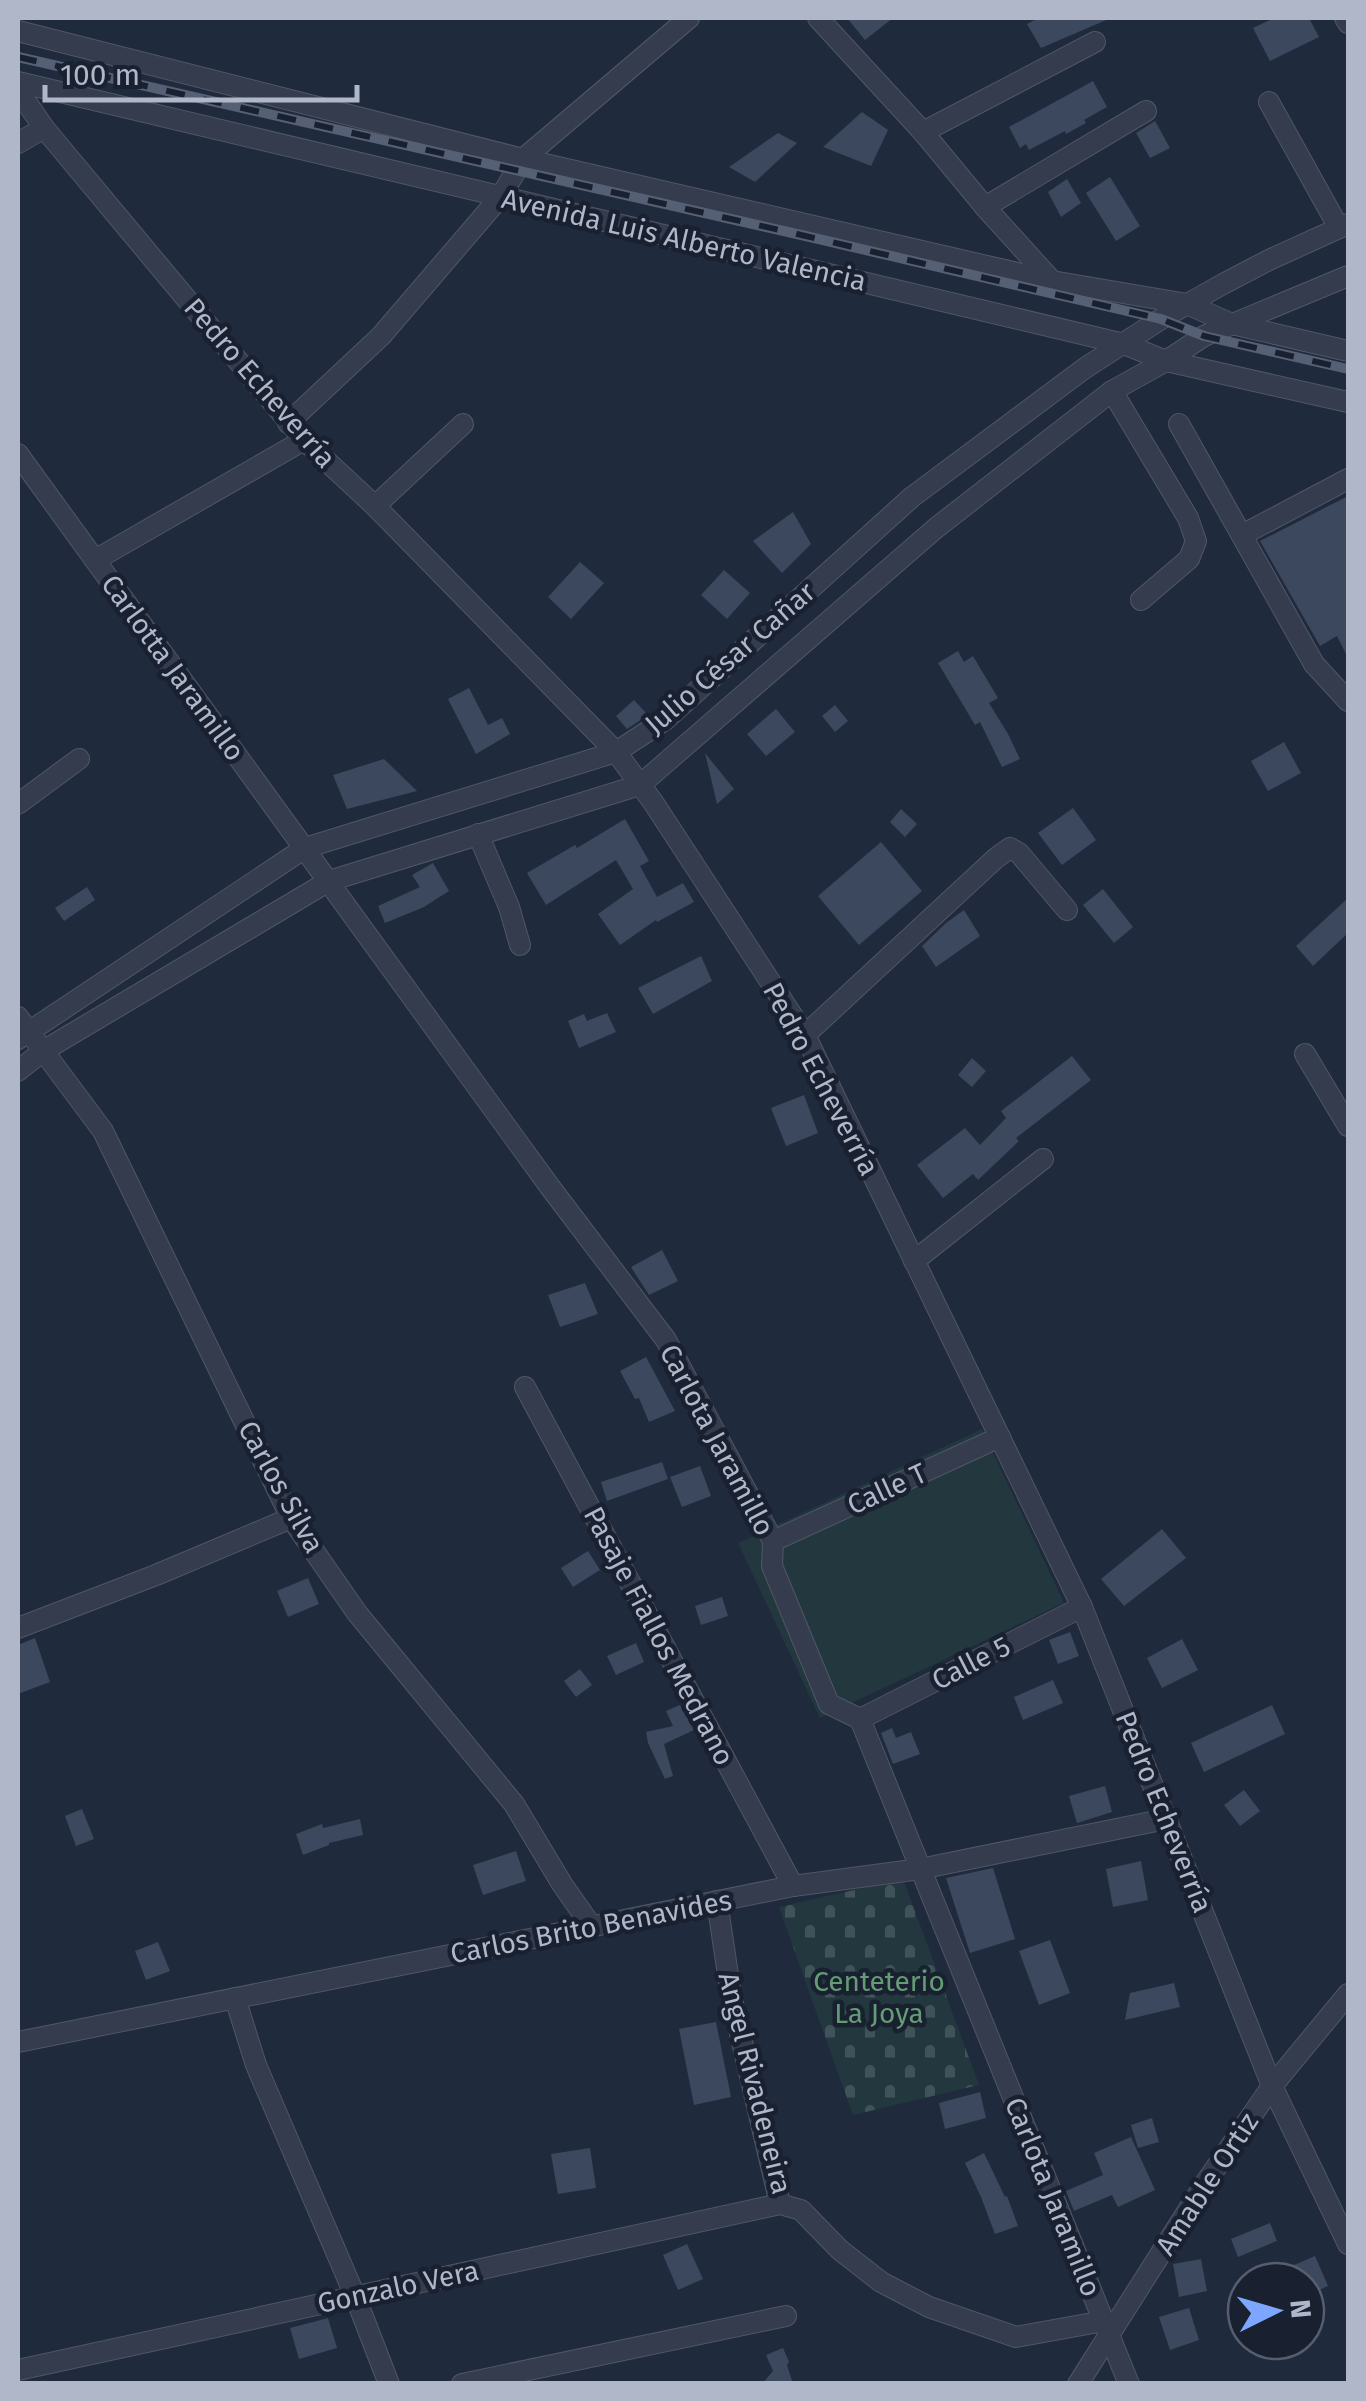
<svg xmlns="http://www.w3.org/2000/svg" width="1366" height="2401" font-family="'Fira Sans',sans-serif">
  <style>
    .green { fill: #22383e }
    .cemetery { fill: url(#cemetery-stones) }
    .building { fill: #3b485d }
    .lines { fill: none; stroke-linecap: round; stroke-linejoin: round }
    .minor-casing { stroke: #4f5767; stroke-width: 22 }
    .minor { stroke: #343c4d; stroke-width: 20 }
    .rail-casing { stroke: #556074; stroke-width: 10 }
    .rail { stroke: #192131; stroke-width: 6; stroke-dasharray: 19; stroke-linecap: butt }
    .labels { text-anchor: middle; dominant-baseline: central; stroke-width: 9; stroke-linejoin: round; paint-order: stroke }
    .street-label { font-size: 28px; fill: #afb7c9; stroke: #192131 }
    .park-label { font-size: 28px; fill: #649c74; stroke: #192131 }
  </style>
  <defs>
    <pattern id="cemetery-stones" width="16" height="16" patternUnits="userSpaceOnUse" patternTransform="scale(2.5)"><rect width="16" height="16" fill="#22383e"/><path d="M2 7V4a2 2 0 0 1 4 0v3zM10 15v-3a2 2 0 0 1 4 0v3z" fill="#405359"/></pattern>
  </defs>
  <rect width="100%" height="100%" fill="#202a3d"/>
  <path class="green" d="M982,1429L1064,1603L820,1718L738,1543Z"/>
  <path class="cemetery" d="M903,1879L979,2085L853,2115L779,1907Z"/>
  <g class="building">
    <path d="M847,18H893L865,40Z"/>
    <path d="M1038,18H1111L1041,48L1027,24Z"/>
    <path d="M1274,18H1309L1319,37L1270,61L1253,28Z"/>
    <path d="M1093,81L1107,107L1084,120L1086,123L1066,134L1065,131L1029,150L1026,144L1020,148L1009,127Z"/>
    <path d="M862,112L888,130L871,166L823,147Z"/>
    <path d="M1155,121L1170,148L1150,158L1136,133Z"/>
    <path d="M778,133L797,143L755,182L729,167Z"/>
    <path d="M1110,177L1140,226L1116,241L1086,193Z"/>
    <path d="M1067,179L1081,203L1061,217L1048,192Z"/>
    <path d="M1348,496V658L1337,636L1320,646L1260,541Z"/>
    <path d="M793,512L811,544L782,573L753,541Z"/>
    <path d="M580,562L604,583L571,619L548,597Z"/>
    <path d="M724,570L750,593L727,619L701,595Z"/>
    <path d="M958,651L964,662L973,656L998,698L989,703L1008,734L1020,759L1002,767L980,722L975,725L938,663Z"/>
    <path d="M469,688L488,725L502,718L510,734L476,754L448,699Z"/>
    <path d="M634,700L648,715L627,729L616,716Z"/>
    <path d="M835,705L848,721L835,732L822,716Z"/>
    <path d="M776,709L795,732L766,756L747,734Z"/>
    <path d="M1284,742L1301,773L1268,791L1251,761Z"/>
    <path d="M705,753L734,789L717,804Z"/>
    <path d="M384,759L417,791L347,809L333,775Z"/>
    <path d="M1073,808L1096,840L1062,865L1038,833Z"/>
    <path d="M901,809L917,824L905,837L890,822Z"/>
    <path d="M625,819L649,861L640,866L657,897L683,883L694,902L657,922L656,920L620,945L598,914L633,889L616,860L546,905L527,873L575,845L577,848Z"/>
    <path d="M881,842L922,891L859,945L818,896Z"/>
    <path d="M433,863L449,891L424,907L385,923L378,906L420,887L412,875Z"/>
    <path d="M87,887L95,900L64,921L55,908Z"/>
    <path d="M1103,889L1133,927L1114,943L1083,905Z"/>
    <path d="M1348,898V933L1313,966L1296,946Z"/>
    <path d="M964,910L980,936L936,967L922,946L946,923Z"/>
    <path d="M701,956L712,981L653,1014L638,988Z"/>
    <path d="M607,1013L616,1032L579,1048L568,1021L584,1014L587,1021Z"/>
    <path d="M1072,1056L1091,1080L1016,1138L1019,1141L978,1180L973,1174L943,1198L917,1165L965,1128L980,1145L1006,1118L1001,1111Z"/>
    <path d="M972,1058L986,1071L972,1087L958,1075Z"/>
    <path d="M804,1095L818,1133L786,1146L771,1108Z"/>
    <path d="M662,1250L678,1281L649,1295L631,1267Z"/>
    <path d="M585,1283L598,1314L560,1327L548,1295Z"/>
    <path d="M646,1357L675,1411L649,1422L639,1398L635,1399L620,1371Z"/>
    <path d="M662,1462L668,1479L607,1501L601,1482Z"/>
    <path d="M700,1466L711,1496L682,1507L670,1477Z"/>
    <path d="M1162,1529L1186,1558L1124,1606L1101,1579Z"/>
    <path d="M588,1551L600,1570L573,1587L561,1568Z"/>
    <path d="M308,1578L319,1604L288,1617L277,1591Z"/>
    <path d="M722,1597L728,1616L701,1625L695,1606Z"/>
    <path d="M1070,1632L1079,1656L1058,1664L1049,1640Z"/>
    <path d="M35,1638L50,1682L18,1694V1645Z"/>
    <path d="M1182,1639L1198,1670L1162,1688L1147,1658Z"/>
    <path d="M636,1643L644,1662L616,1675L607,1656Z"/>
    <path d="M580,1669L592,1685L576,1697L564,1681Z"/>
    <path d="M1053,1680L1063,1703L1023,1720L1014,1697Z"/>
    <path d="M680,1705L694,1730L664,1744L673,1776L665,1779L648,1743L646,1732L673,1726L666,1711Z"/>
    <path d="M1272,1705L1285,1734L1204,1772L1191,1743Z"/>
    <path d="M892,1728L896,1738L911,1732L920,1754L893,1764L881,1733Z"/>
    <path d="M1105,1786L1112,1812L1077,1823L1069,1796Z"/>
    <path d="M1244,1790L1260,1811L1240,1826L1224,1805Z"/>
    <path d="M82,1809L94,1839L76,1846L65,1816Z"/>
    <path d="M360,1819L363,1835L329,1843V1845L303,1855L296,1834L322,1824L323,1828Z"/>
    <path d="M516,1851L526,1881L483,1895L473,1865Z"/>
    <path d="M1141,1861L1148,1900L1113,1907L1106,1869Z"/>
    <path d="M993,1868L1015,1939L970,1953L946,1878Z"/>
    <path d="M1050,1940L1070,1993L1039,2005L1019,1951Z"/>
    <path d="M158,1942L170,1971L146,1980L135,1951Z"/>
    <path d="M1174,1983L1180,2007L1125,2020L1130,1993Z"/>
    <path d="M716,2022L731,2097L694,2105L679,2029Z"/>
    <path d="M980,2092L986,2118L945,2129L939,2103Z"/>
    <path d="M1152,2118L1159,2142L1138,2148L1131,2125Z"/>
    <path d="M1131,2137L1155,2190L1118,2207L1112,2195L1074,2211L1066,2191L1103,2175L1094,2153Z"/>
    <path d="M590,2148L596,2188L558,2194L551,2154Z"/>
    <path d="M984,2153L1005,2197L1007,2196L1018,2226L995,2234L981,2197L965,2163Z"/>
    <path d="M1270,2223L1277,2241L1238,2257L1231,2239Z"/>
    <path d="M687,2244L703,2279L678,2290L663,2255Z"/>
    <path d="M1315,2256L1328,2286L1306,2296V2281H1257Z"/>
    <path d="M1201,2259L1207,2291L1179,2297L1173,2264Z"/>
    <path d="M1189,2308L1199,2340L1170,2350L1159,2317Z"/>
    <path d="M328,2318L337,2348L299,2359L290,2328Z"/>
    <path d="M783,2348L789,2362L787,2365L793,2384H762L773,2371L766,2355Z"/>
  </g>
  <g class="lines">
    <g class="minor-casing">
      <g id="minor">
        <path d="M818,18L923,132L985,207L1052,281L1187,304L1232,324L1348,351"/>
        <path d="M1345,18L1348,23"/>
        <path d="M18,31L523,159L1052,281"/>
        <path d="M18,82L1124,344L1166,361L1348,402"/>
        <path d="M18,90L44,128L304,440L375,506L616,752L653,802L805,1035L1082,1607L1272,2086L1348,2244"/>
        <path d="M1269,102L1339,228"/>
        <path d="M923,132L1095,42"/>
        <path d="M18,143L44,128"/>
        <path d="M985,207L1146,111"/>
        <path d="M1112,391L1188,518L1196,541L1189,559L1141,600"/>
        <path d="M288,423L381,336L501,196L523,159L689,18"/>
        <path d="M1179,424L1314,664L1348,701"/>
        <path d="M18,454L550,1187L666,1340L773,1541L772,1566L829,1704L860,1719L1129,2384"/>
        <path d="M375,506L463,424"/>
        <path d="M1242,535L1348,479"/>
        <path d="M95,560L304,440"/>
        <path d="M18,804L79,759"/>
        <path d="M478,834L509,907L520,945"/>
        <path d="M18,1017L103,1131L291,1518L357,1613L514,1804L562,1884L592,1927"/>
        <path d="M805,1035L996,858L1010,848L1019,853L1067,910"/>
        <path d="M18,1039L305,848L616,752L665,720L912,497L1085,368L1161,319L1223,284L1269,260L1348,224"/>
        <path d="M1305,1054L1348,1126"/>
        <path d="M18,1071L43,1051L329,881L640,785L936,528L1112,391L1166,361L1204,336L1348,276"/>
        <path d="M914,1261L1043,1159"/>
        <path d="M525,1387L793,1886"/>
        <path d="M773,1541L1000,1437"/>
        <path d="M18,1628L156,1575L291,1518"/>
        <path d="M860,1719L1082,1607"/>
        <path d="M717,1901L731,1995L780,2204"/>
        <path d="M235,1998L256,2065L355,2296L389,2384"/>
        <path d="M18,2042L793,1886L920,1869L1166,1819"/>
        <path d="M18,2370L780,2204L801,2210L840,2250L881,2282L929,2307L1016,2337L1104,2321"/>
        <path d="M462,2384L786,2316"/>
        <path d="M1078,2384L1206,2182L1272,2086L1348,1994"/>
      </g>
    </g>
    <use href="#minor" class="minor"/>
    <g class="rail-casing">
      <path id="rail" d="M18,57L797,234L1161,319L1204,336L1348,369"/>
    </g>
    <use href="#rail" class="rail"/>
  </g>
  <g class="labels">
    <g class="street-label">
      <text transform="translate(684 240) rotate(13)">Avenida Luis Alberto Valencia</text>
      <text transform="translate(260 383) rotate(49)">Pedro Echeverría</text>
      <text transform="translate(730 658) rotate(-41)">Julio César Cañar</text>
      <text transform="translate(173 668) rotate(54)">Carlotta Jaramillo</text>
      <text transform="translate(821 1079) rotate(62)">Pedro Echeverría</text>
      <text transform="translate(717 1440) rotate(62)">Carlota Jaramillo</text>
      <text transform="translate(281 1487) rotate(61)">Carlos Silva</text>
      <text transform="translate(887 1489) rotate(-25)">Calle T</text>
      <text transform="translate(659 1636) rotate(62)">Pasaje Fiallos Medrano</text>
      <text transform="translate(971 1663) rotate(-27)">Calle 5</text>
      <text transform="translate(1164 1812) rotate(68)">Pedro Echeverría</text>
      <text transform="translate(591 1927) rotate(-11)">Carlos Brito Benavides</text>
      <text transform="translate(755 2083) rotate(76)">Angel Rivadeneira</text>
      <text transform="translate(1207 2184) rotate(-57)">Amable Ortiz</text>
      <text transform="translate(1053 2197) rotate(68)">Carlota Jaramillo</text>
      <text transform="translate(398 2287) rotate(-12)">Gonzalo Vera</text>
    </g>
    <g class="park-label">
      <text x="879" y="1981">Centeterio<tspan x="879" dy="32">La Joya</tspan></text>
    </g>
  </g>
  <rect width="1366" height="2401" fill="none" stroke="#afb7c9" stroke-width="40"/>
  <g transform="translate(1276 2311) rotate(85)"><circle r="48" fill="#192131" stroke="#555d6e" stroke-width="2.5"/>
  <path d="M0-8L18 38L0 25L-18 38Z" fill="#7da7ff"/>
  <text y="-15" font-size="28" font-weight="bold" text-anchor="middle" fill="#afb7c9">N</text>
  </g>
  <path d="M45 85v15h312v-15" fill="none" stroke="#afb7c9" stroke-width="5"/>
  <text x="60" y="85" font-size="30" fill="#afb7c9" stroke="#192131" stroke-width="8" paint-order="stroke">100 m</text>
</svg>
